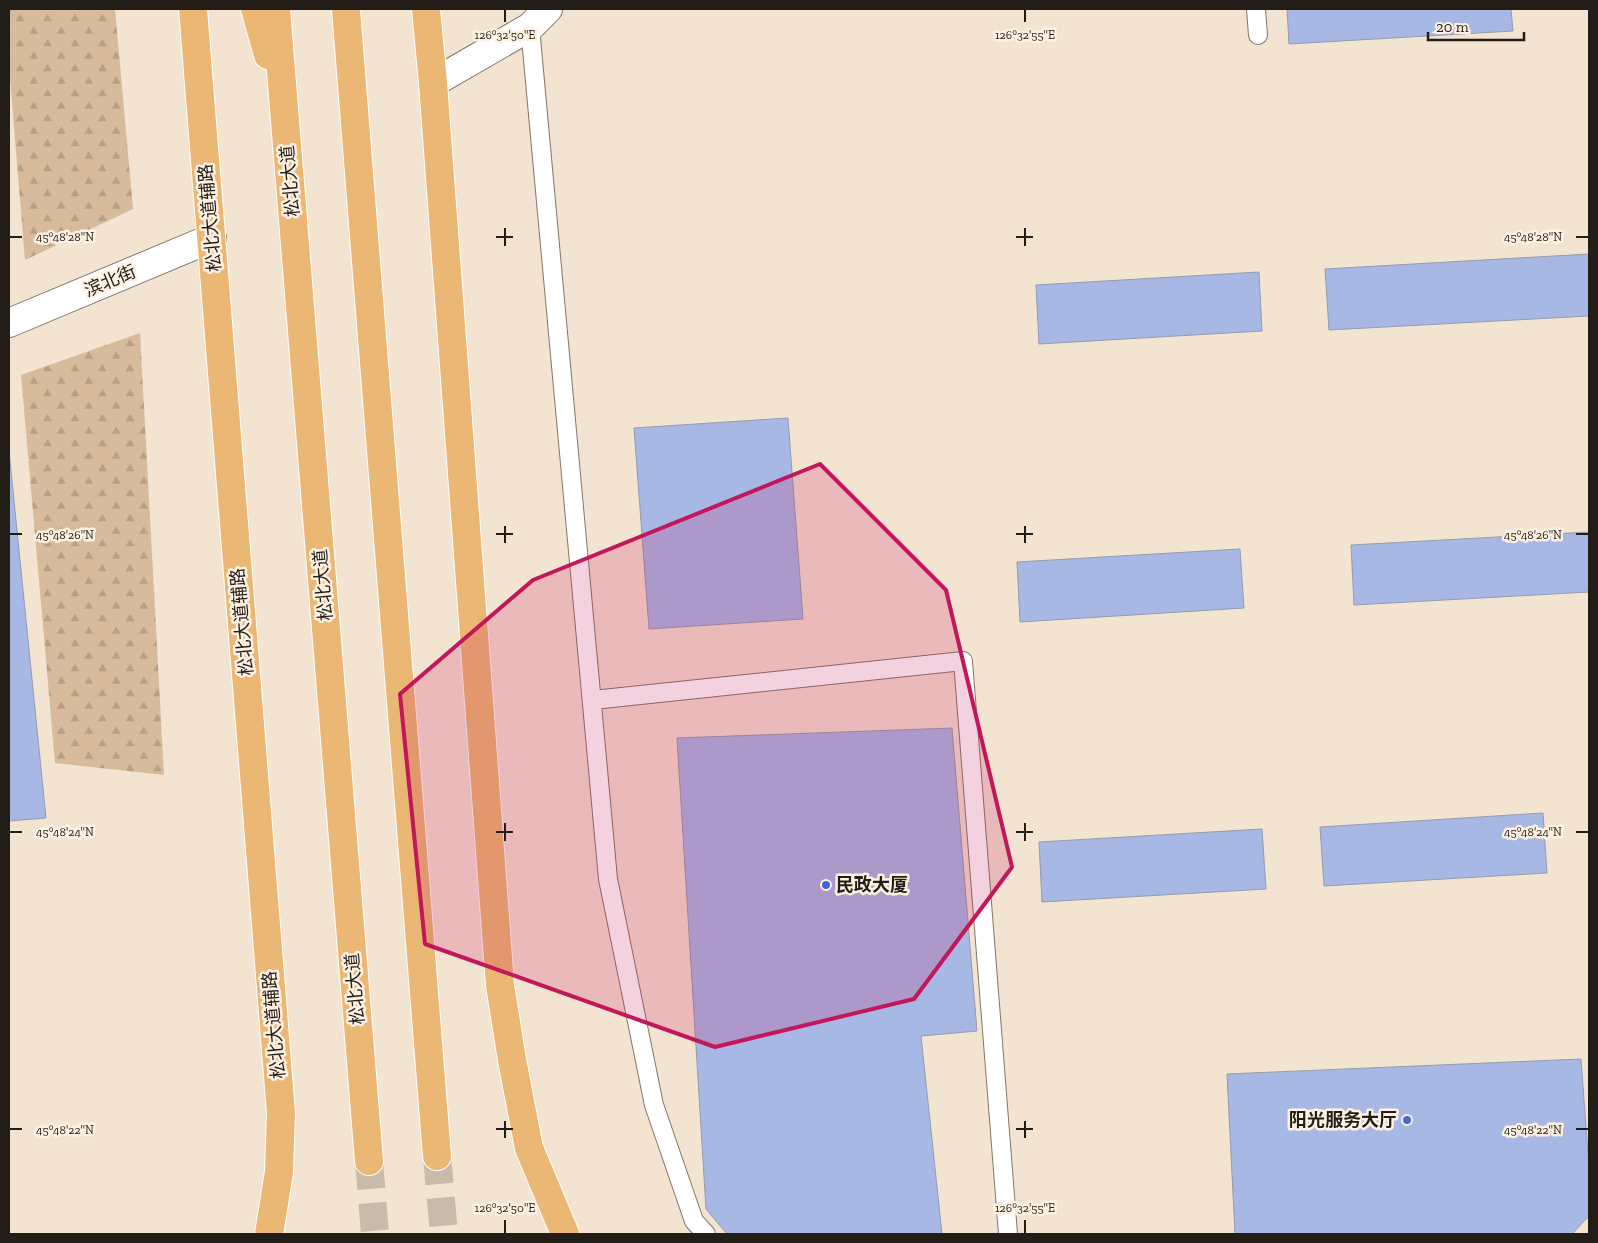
<svg xmlns="http://www.w3.org/2000/svg" width="1598" height="1243" font-family="'Zilla Slab','Noto Sans SC',serif">
  <style>
    .forest { fill: url(#forest-firs) }
    .building { fill: #a7b8e5; stroke: #949caf }
    .lines { fill: none; stroke-linecap: round; stroke-linejoin: round }
    .trunk-tunnel { stroke: #c9bbac; stroke-width: 28; stroke-dasharray: 28 14; stroke-linecap: butt }
    .service-casing { stroke: #847666; stroke-width: 20 }
    .tertiary-casing { stroke: #847666; stroke-width: 30 }
    .trunk-casing { stroke: #fff; stroke-width: 30 }
    .service { stroke: #fff; stroke-width: 18 }
    .tertiary { stroke: #fff; stroke-width: 28 }
    .trunk { stroke: #ebb774; stroke-width: 28 }
    .marked { fill: #c2185b; fill-opacity: 0.2; stroke: #c2185b; stroke-width: 4; stroke-linejoin: round }
    .ticks { fill: none; stroke: #231d17; stroke-width: 2 }
    .poi-dot { fill: #4865d8; stroke: #fef1e2; stroke-width: 2 }
    .labels { text-anchor: middle; dominant-baseline: central; stroke-width: 5; stroke-linejoin: round; paint-order: stroke }
    .street-label { font-size: 18px; fill: #231d17; stroke: #fef1e2 }
    .poi-label { font-size: 18px; font-weight: bold; fill: #231d17; stroke: #fef1e2; text-anchor: start }
    .ticks-label { font-size: 12px; text-anchor: middle; fill: #231d17; stroke: #fef1e2; stroke-width: 5; stroke-linejoin: round; paint-order: stroke }
  </style>
  <defs>
    <pattern id="forest-firs" width="22" height="20" patternUnits="userSpaceOnUse" patternTransform="scale(1.25)"><rect width="22" height="20" fill="#d7bb9b"/><path d="M5 1l3.5 6h-7zM16 11l3.5 6h-7z" fill="#b8a085"/></pattern>
  </defs>
  <rect width="100%" height="100%" fill="#f3e3d1"/>
  <g class="forest">
    <path d="M9,9H115L133,209L25,260L9,67Z"/>
    <path d="M140,333L164,775L55,763L21,375Z"/>
  </g>
  <g class="building">
    <path d="M1287,9H1511L1513,31L1289,44Z"/>
    <path d="M1589,254V316L1329,330L1325,269Z"/>
    <path d="M1259,272L1262,331L1039,344L1036,285Z"/>
    <path d="M788,418L803,619L649,629L634,428Z"/>
    <path d="M9,451L46,818L9,821Z"/>
    <path d="M1589,532V592L1354,605L1351,545Z"/>
    <path d="M1240,549L1244,608L1020,622L1017,562Z"/>
    <path d="M952,728L977,1031L921,1036L942,1234H727L706,1209L677,738Z"/>
    <path d="M1543,813L1547,873L1324,886L1320,827Z"/>
    <path d="M1262,829L1266,889L1042,902L1039,842Z"/>
    <path d="M1581,1059L1589,1167V1216L1572,1234H1235L1227,1074Z"/>
  </g>
  <g class="lines">
    <g class="trunk-tunnel">
      <path d="M437,1156L444,1234"/>
      <path d="M369,1161L375,1234"/>
    </g>
    <g class="service-casing">
      <g id="service">
        <path d="M1256,9L1258,35"/>
        <path d="M530,27L608,879L654,1105L694,1221L706,1234"/>
        <path d="M593,700L963,661L1008,1234"/>
      </g>
    </g>
    <g class="tertiary-casing">
      <g id="tertiary">
        <path d="M433,83L530,27L548,9"/>
        <path d="M9,323L212,238"/>
      </g>
    </g>
    <g class="trunk-casing">
      <g id="trunk">
        <path d="M193,9L281,1113L279,1172L269,1234"/>
        <path d="M255,9L268,55"/>
        <path d="M276,9L369,1161"/>
        <path d="M346,9L437,1156"/>
        <path d="M426,9L433,83L500,985L512,1060L529,1148L565,1234"/>
      </g>
    </g>
    <use href="#service" class="service"/>
    <use href="#tertiary" class="tertiary"/>
    <use href="#trunk" class="trunk"/>
  </g>
  <path class="marked" d="M820,464L946,590L1012,867L914,999L715,1047L425,944L400,694L533,580Z"/>
  <path class="ticks" d="M505,10V22M1025,10V22M505,228V246M1025,228V246M10,237H22M496,237H513M1016,237H1033M1576,237H1588M505,526V543M1025,526V543M10,534H22M496,534H513M1016,534H1033M1576,534H1588M505,823V841M1025,823V841M10,832H22M496,832H513M1016,832H1033M1576,832H1588M505,1121V1138M1025,1121V1138M10,1129H22M496,1129H513M1016,1129H1033M1576,1129H1588M505,1220V1233M1025,1220V1233"/>
  <g class="poi-dot">
    <circle cx="826" cy="885" r="5"/>
    <circle cx="1407" cy="1120" r="5"/>
  </g>
  <g class="labels">
    <g class="street-label">
      <text transform="translate(290 181) rotate(-95)">松北大道</text>
      <text transform="translate(210 218) rotate(-95)">松北大道辅路</text>
      <text transform="translate(110 281) rotate(-23)">滨北街</text>
      <text transform="translate(323 585) rotate(-95)">松北大道</text>
      <text transform="translate(242 622) rotate(-95)">松北大道辅路</text>
      <text transform="translate(355 989) rotate(-95)">松北大道</text>
      <text transform="translate(274 1025) rotate(-95)">松北大道辅路</text>
    </g>
    <g class="poi-label">
      <text x="836" y="885">民政大厦</text>
      <text x="1397" y="1120" text-anchor="end">阳光服务大厅</text>
    </g>
  </g>
  <g class="ticks-label">
    <text x="505" y="39">126°32'50"E</text>
    <text x="1025" y="39">126°32'55"E</text>
    <text x="65" y="241">45°48'28"N</text>
    <text x="1533" y="241">45°48'28"N</text>
    <text x="65" y="539">45°48'26"N</text>
    <text x="1533" y="539">45°48'26"N</text>
    <text x="65" y="836">45°48'24"N</text>
    <text x="1533" y="836">45°48'24"N</text>
    <text x="65" y="1134">45°48'22"N</text>
    <text x="1533" y="1134">45°48'22"N</text>
    <text x="505" y="1212">126°32'50"E</text>
    <text x="1025" y="1212">126°32'55"E</text>
  </g>
  <rect width="1598" height="1243" fill="none" stroke="#231d17" stroke-width="20"/>
  <path d="M1428 32v8h96v-8" fill="none" stroke="#231d17" stroke-width="2.5"/>
  <text x="1436" y="32" font-size="15" fill="#231d17" stroke="#fef1e2" stroke-width="4" paint-order="stroke">20 m</text>
</svg>
